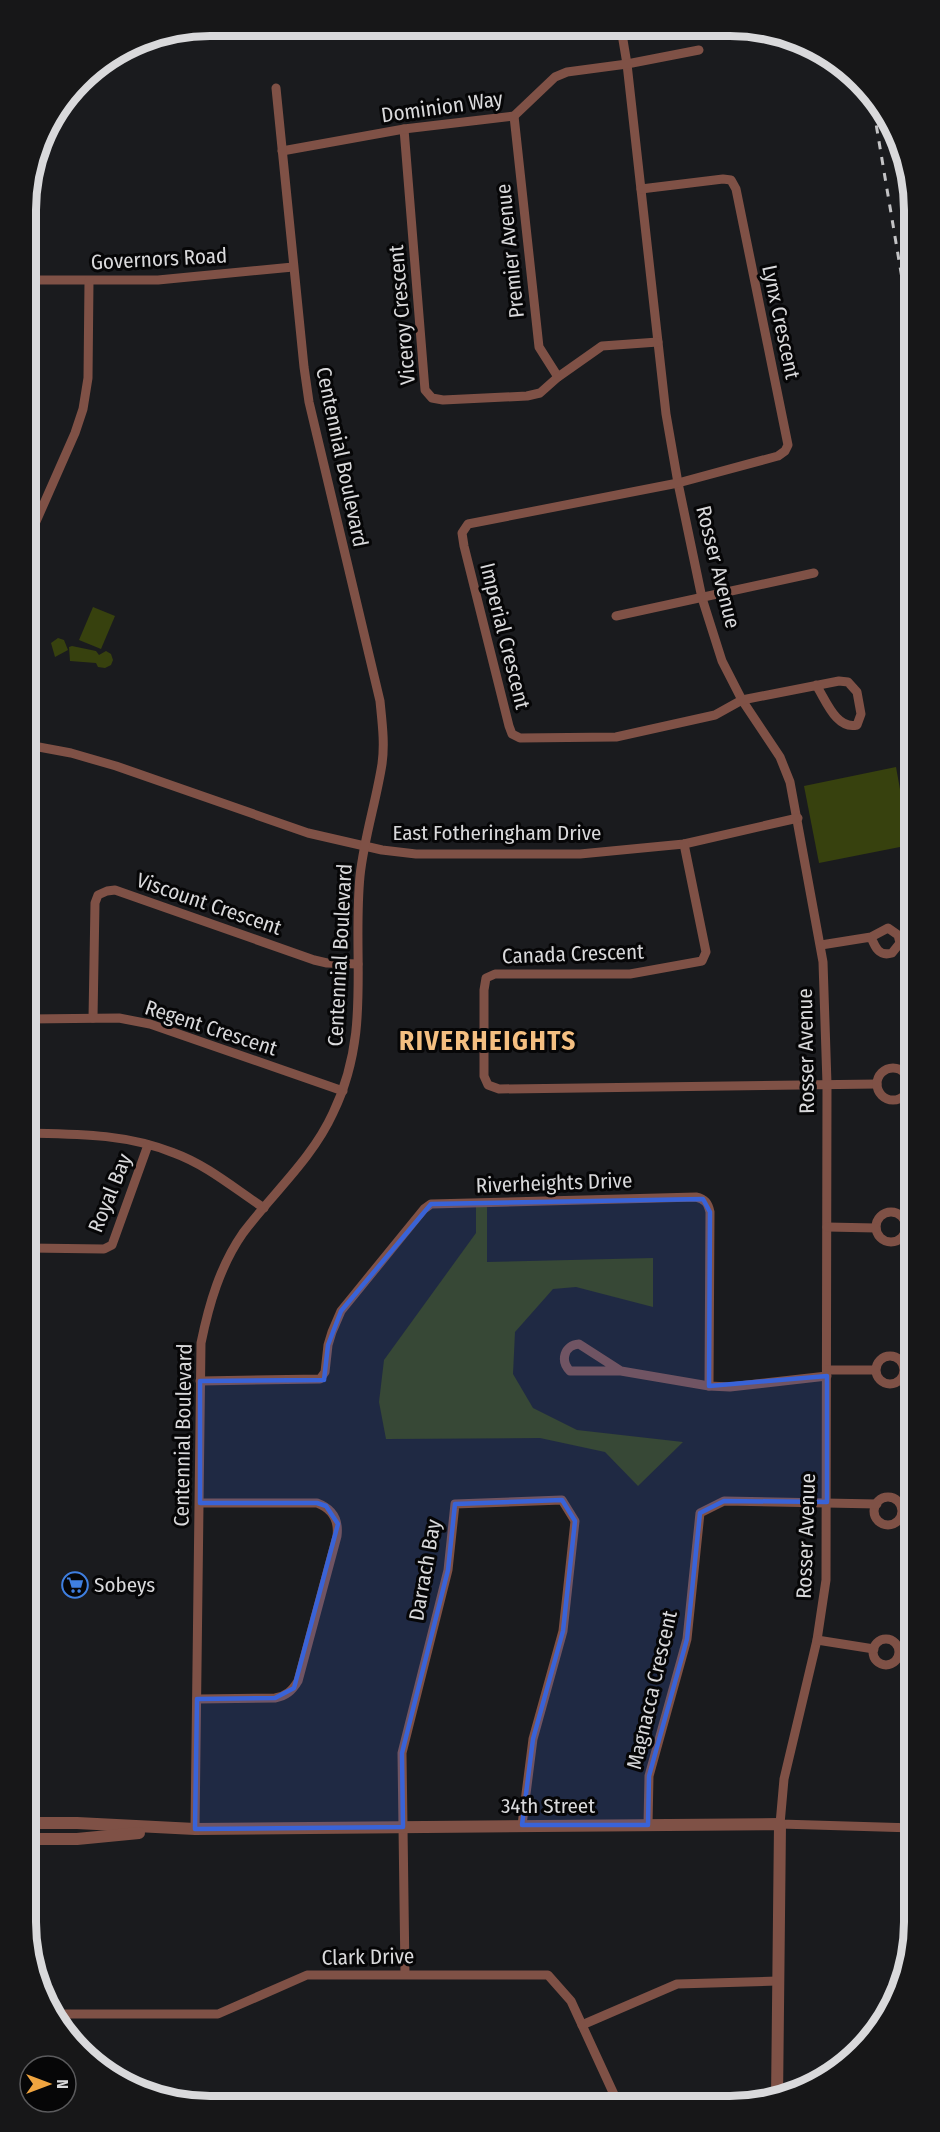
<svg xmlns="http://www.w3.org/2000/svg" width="940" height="2132" font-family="'Fira Sans Condensed',sans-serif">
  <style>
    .green { fill: #37410e }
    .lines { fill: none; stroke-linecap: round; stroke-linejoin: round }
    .minor { stroke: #7f5146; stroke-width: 9 }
    .tertiary { stroke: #7f5146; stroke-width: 12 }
    .rail { stroke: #c3c3c5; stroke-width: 3; stroke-dasharray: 8 8; stroke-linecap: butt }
    .marked { fill: #3963d8; fill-opacity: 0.2; stroke: #3963d8; stroke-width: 4.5; stroke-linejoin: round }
    .labels { text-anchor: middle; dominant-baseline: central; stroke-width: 6; stroke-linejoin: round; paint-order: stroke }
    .street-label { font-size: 21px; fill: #d9d9db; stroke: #060607 }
    .poi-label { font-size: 21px; fill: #d9d9db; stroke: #060607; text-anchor: start }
    .district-label { font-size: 27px; font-weight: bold; letter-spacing: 1.5px; fill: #f4bf81; stroke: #060607 }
    .rim { fill: none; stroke: #d9d9db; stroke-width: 8 }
  </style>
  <rect width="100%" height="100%" fill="#1a1b1e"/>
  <g class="green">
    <path d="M93,607L115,616L101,649L79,640Z"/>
    <path d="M58,638L64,640L68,650L55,657L51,643Z"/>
    <path d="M72,646L96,651L99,655L106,651L111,654L113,660L111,665L105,668L98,667L96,663L70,661L69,647Z"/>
    <path d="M896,767L910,845L819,863L804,786Z"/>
    <path d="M476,1203L487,1204V1262L653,1258V1307L576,1287L553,1289L515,1332L513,1374L533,1408L577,1430L683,1442L638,1486L605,1452L540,1438L386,1439L379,1402L384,1360L476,1233Z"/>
  </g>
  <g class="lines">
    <g class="minor">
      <path d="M621,28L627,64L666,414L678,483L702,598L722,661L742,700L780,757L790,782L823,962L827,1084L826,1580L817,1640L784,1779L780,1824L914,1828"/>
      <path d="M514,116L539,347L558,377"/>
      <path d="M404,129L425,390L432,398L443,400L527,396L540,393L558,377L602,346L658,342"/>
      <path d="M282,151L404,129L514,116L555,77L567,72L627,64L699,50"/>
      <path d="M641,189L723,179L731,180L736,189L788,445L785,451L778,456L678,483L468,524L462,533L464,546L509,726L512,734L520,738L616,737L715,715L742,700L839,681L848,682L857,692L861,714L857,725C836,730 826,700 816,685"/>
      <path d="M26,280H158L293,267"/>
      <path d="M27,542L75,433L83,409L88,378L89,281"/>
      <path d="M616,616L814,573"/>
      <path d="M28,745L71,753L116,766L308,833L382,850L416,854H580L684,844L798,818"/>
      <path d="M684,844L706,952L702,961L630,974H495L486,978L484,990V1076L488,1085L499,1089L877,1084"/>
      <path d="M821,945L871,937L888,928L898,935L900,943L892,953C879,957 875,947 871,937"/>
      <path d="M93,1018L95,903L98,895L107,891L115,890L314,960L327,963L358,964"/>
      <path d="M29,1019L119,1018L150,1024L343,1091"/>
      <circle cx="893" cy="1084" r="16"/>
      <path d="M29,1133C79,1134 127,1134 174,1153C207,1165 235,1189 264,1208"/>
      <circle cx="891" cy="1227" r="15"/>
      <path d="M827,1227L876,1228"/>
      <path d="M29,1248L104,1249L112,1245L148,1145"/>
      <circle cx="890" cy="1370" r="14"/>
      <path d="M827,1370H875"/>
      <path d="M621,1371L579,1344C564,1345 560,1361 570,1371H621L709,1386L730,1387L827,1376"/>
      <path d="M200,1381L320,1379L325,1372L328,1345L332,1332L341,1311L424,1209L431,1204L696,1197C705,1199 708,1203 710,1212L709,1386"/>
      <circle cx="888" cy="1511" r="14"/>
      <circle cx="886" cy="1652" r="13"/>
      <path d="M817,1640L874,1649"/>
      <path d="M197,1699L275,1698C286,1696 292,1691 298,1681L337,1536C339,1520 333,1509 317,1503H200"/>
      <path d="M648,1825L649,1776L687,1639L700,1513L724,1501L877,1504"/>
      <path d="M195,1829L201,1343C209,1304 220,1266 243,1233C273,1193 312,1159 333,1113C372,1032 352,960 360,876C364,838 376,802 382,764C385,743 382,722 380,701L309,402L304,367L276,88"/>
      <path d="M405,1974L402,1753L448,1570L455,1504L562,1500L575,1521L563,1631L533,1739L522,1825"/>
      <path d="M52,2014H218L307,1975H548L571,2001L617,2101"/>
      <path d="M582,2025L677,1984L777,1981"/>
      <path d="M347,2102L360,2098H463L467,2102"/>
    </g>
    <g class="tertiary">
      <path d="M31,1823H77L195,1829L780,1824L777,2100"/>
      <path d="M31,1839H77L139,1833"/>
    </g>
    <path class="rail" d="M871,94L909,320"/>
  </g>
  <path class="marked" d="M703,1199L710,1212L709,1386L827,1376V1502L724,1501L700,1513L687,1639L649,1776L648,1825H522L533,1739L563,1631L575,1521L562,1500L455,1504L448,1570L402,1753L403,1827L195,1829L197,1699L275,1698L294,1688L338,1524L326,1506L317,1503H200V1381L324,1380L328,1345L341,1311L431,1204Z"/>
  <defs>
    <g id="supermarket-ring" transform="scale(1.35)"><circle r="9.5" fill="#060607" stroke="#3f7fe0" stroke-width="1.5"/><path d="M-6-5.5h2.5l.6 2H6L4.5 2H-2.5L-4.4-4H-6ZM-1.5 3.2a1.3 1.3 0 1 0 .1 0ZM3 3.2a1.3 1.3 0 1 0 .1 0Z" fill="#3f7fe0"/></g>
  </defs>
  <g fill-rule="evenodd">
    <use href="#supermarket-ring" x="75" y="1585"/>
  </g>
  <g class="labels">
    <g class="street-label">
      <text transform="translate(442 107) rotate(-8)">Dominion Way</text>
      <text transform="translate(510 251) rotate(-96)">Premier Avenue</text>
      <text transform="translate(159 259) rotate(-3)">Governors Road</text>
      <text transform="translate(402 315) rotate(-95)">Viceroy Crescent</text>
      <text transform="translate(781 322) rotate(78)">Lynx Crescent</text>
      <text transform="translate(342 457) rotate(78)">Centennial Boulevard</text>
      <text transform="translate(718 567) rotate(76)">Rosser Avenue</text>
      <text transform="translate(505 636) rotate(76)">Imperial Crescent</text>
      <text x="497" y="833">East Fotheringham Drive</text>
      <text transform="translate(209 904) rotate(19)">Viscount Crescent</text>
      <text transform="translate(573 954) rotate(-2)">Canada Crescent</text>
      <text transform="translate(340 955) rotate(-87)">Centennial Boulevard</text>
      <text transform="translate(211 1028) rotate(18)">Regent Crescent</text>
      <text transform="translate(806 1051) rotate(-91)">Rosser Avenue</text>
      <text transform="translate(554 1183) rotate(-2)">Riverheights Drive</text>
      <text transform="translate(110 1193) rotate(-68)">Royal Bay</text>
      <text transform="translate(183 1435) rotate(-89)">Centennial Boulevard</text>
      <text transform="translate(806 1536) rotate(-88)">Rosser Avenue</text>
      <text transform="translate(425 1570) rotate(-80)">Darrach Bay</text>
      <text transform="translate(652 1690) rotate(-77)">Magnacca Crescent</text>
      <text x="548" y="1806">34th Street</text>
      <text transform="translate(368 1957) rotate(-1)">Clark Drive</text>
    </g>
    <g class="poi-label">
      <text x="94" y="1585">Sobeys</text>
    </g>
    <g class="district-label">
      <text x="488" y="1041">RIVERHEIGHTS</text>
    </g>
  </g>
  <path d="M0 0H940V2132H0ZM210 36H730A174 174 0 0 1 904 210V1922A174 174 0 0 1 730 2096H210A174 174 0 0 1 36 1922V210A174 174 0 0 1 210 36Z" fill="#171718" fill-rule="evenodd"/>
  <path class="rim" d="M210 36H730A174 174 0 0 1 904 210V1922A174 174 0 0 1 730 2096H210A174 174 0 0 1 36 1922V210A174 174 0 0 1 210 36Z"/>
  <g transform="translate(48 2084) rotate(90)"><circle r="28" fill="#060607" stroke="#5a5a5c" stroke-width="1.5"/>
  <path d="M0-4.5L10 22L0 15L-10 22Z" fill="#f1a540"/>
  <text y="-9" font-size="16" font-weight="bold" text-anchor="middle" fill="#d9d9db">N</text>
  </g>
</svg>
